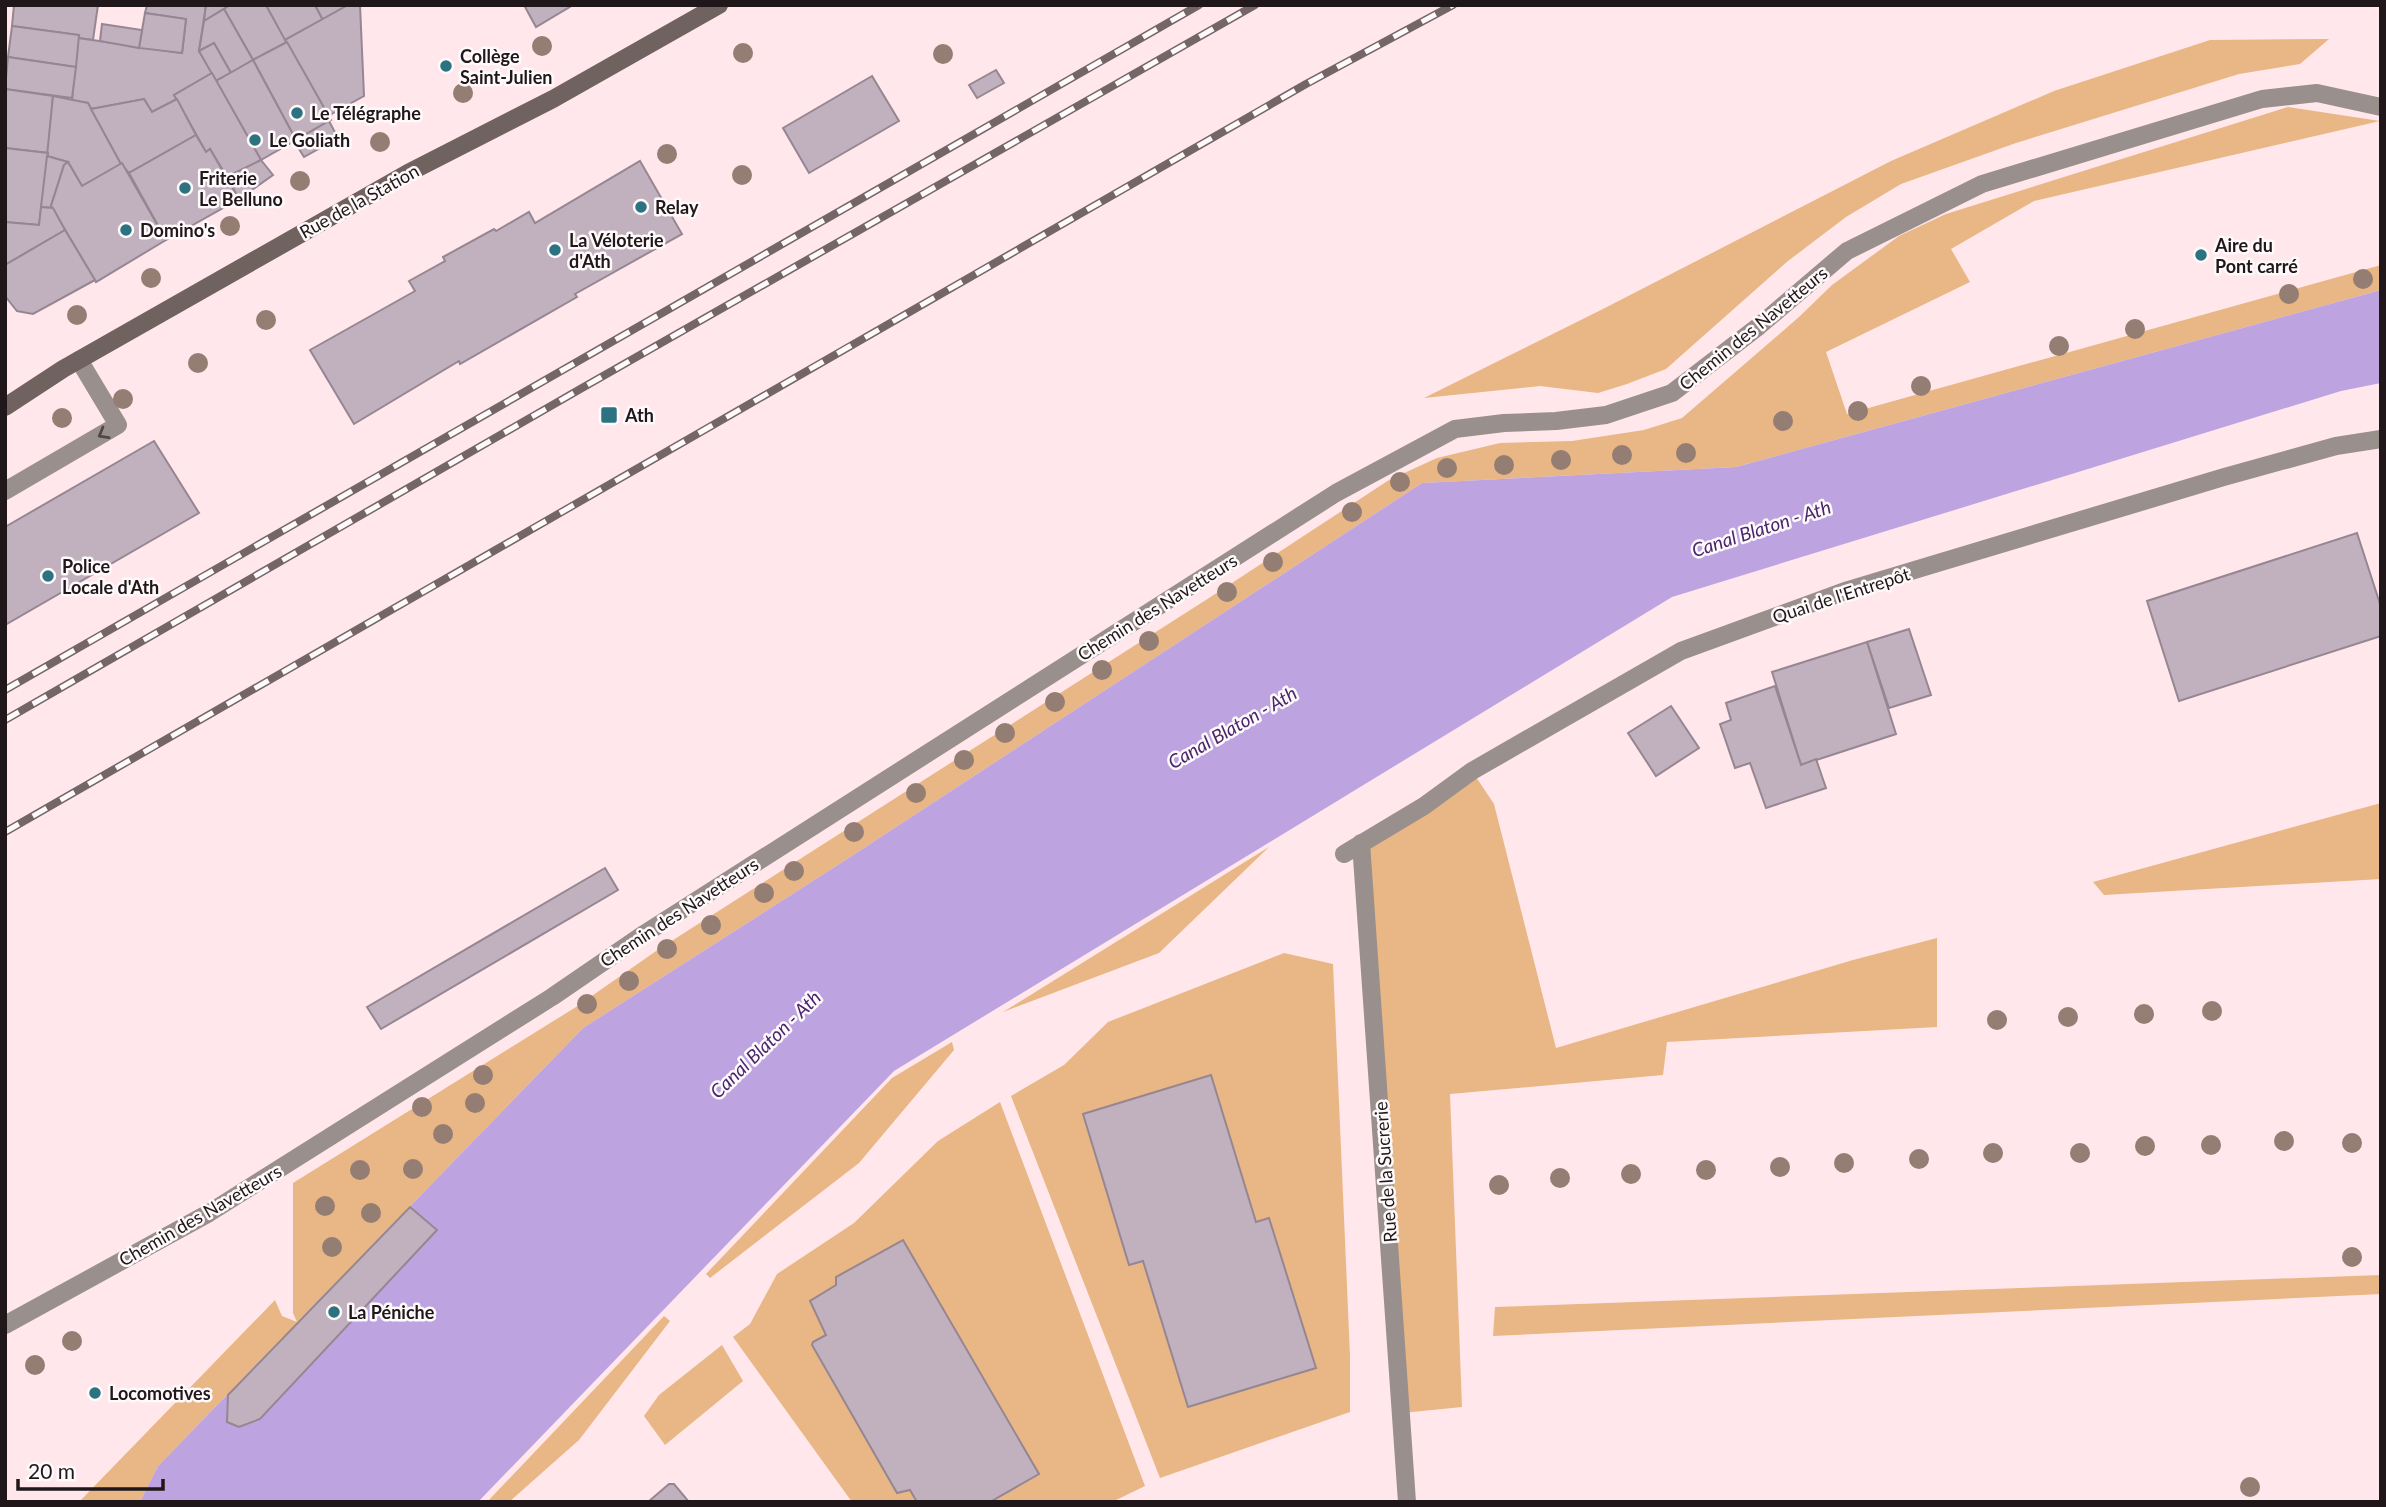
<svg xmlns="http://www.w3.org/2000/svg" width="2386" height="1507" font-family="Lato,sans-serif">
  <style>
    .green { fill: #e9b685; fill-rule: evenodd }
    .water { fill: #bda4e0 }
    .building { fill: #c1b0bd; stroke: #968692; stroke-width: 2 }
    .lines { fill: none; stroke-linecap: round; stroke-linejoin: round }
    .lane { stroke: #998f8c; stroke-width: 18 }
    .street { stroke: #998f8c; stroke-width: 18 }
    .secondary { stroke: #70625f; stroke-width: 18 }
    .rail-casing { stroke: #746668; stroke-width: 8 }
    .rail { stroke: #fef9fa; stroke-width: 5; stroke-dasharray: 16; stroke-linecap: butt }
    .tree { fill: #947d73 }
    .oneway { stroke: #504747 }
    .poi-dot { fill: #2c7280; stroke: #fef9fa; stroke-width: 2.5 }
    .labels { text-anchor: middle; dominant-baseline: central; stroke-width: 5; stroke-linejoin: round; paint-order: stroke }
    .poi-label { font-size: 18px; font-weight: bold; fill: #1f1719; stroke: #fef9fa; text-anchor: start }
    .street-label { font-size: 18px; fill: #1f1719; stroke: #fef9fa }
    .water-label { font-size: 19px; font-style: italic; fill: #48256c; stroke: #fef9fa }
  </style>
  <rect width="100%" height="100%" fill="#ffe7eb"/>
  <g class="green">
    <path d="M2329,39L2300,64L2239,74L2016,143L1901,184L1846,217L1788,261L1666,369L1627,384L1598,393L1540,386L1424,398L1601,310L1891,161L2054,91L2210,40Z"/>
    <path d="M2288,107L2380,121L2034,201L1951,249L1970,282L1826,352L1847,414L2381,265V290L1736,467L1422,483L844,861L583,1028L158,1466L140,1502H79L275,1300L282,1316L297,1322L293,1313V1183L576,1007L659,949L1209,598L1389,480L1437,458L1500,443L1572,441L1644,430L1682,418L1799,317L1832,285L1899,236L1946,214Z"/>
    <path d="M1472,771L1494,804L1556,1048L1853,960L1937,938V1027L1667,1042L1663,1075L1450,1094L1462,1407L1402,1413L1365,846Z"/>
    <path d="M2381,803V879L2104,895L2093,882Z"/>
    <path d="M1269,847L1159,953L1003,1012Z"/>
    <path d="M1284,953L1333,964L1350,1356V1412L1160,1478L1011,1096L1064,1065L1108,1022ZM1211,1075L1256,1222L1270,1219L1316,1368L1188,1407L1143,1261L1129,1265L1083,1114Z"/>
    <path d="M952,1042L954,1050L859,1163L710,1278L706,1274L892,1078Z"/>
    <path d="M1000,1102L1145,1486L1112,1502H990L903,1241L836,1277V1285L810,1301L826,1335L813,1342L812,1345L897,1493L910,1490L917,1502H852L733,1337L750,1324L777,1274L854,1223L938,1141Z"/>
    <path d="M2381,1275V1294L1493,1336L1495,1307Z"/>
    <path d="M664,1316L670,1321L579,1440L509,1502H487Z"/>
    <path d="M722,1345L743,1381L665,1445L644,1416L659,1395Z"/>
  </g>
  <path class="water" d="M2381,290V383L2341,391L1672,597L894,1071L478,1502H140L158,1466L583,1028L844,861L1422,483L1736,467Z"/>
  <g class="building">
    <path d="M14,5H98L93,40L78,38L79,35L12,26Z"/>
    <path d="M147,5H206L199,51L212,73L174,95L177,99L152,112L144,99L91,109L88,103L72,101L78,38L182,53L186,19L145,13Z"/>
    <path d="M206,5H230L204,21Z"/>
    <path d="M230,5H266L287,42L253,60L224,9Z"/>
    <path d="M266,5H315L323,20L285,40Z"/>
    <path d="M315,5H348L323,20Z"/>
    <path d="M348,5H360L364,96L328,116L285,40Z"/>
    <path d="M524,5H573L536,27Z"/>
    <path d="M224,9L253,60L231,73L214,43L199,51L204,21Z"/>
    <path d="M145,13L186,19L182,53L139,48Z"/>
    <path d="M102,24L142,30L139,48L100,41Z"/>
    <path d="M12,26L79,35L76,67L8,57Z"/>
    <path d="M287,42L331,120L296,140L253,60Z"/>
    <path d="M214,43L231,73L216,81L199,51Z"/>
    <path d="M8,57L76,67L72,98L5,89Z"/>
    <path d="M253,60L296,140L261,160L216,81Z"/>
    <path d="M996,70L1004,83L977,98L969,85Z"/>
    <path d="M212,73L261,160L227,177L210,149L206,152L174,95Z"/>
    <path d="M872,76L899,121L809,173L783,128Z"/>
    <path d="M5,89L53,96L48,153L5,148Z"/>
    <path d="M53,96L88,103L121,164L82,186L68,162L47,156Z"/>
    <path d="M144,99L152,112L177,99L196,135L129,173L121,164L91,109Z"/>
    <path d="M329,121L338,138L304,157L294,141Z"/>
    <path d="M196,135L206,152L210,149L239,199L166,240L129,173Z"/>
    <path d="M5,148L48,153L39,225L5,222Z"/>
    <path d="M47,156L68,162L64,165L51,206L53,208L41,207Z"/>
    <path d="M261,160L273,175L239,199L227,177Z"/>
    <path d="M640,161L682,234L575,294L577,297L460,364L459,361L354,424L310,350L415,291L409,281L445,261L443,257L494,229L496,231L529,212L535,223Z"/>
    <path d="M68,162L82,186L122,163L166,240L96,282L51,206L64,165Z"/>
    <path d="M41,207L53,208L65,230L5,265V222L39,225Z"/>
    <path d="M65,230L95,280L33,314L17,311L5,296V265Z"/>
    <path d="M154,441L199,513L5,625V527Z"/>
    <path d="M2357,533L2381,607V636L2179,701L2147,601Z"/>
    <path d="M1909,629L1931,695L1889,708L1867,642Z"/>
    <path d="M1867,642L1896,734L1801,765L1772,672Z"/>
    <path d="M1775,686L1801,765L1816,759L1826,788L1766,808L1750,763L1735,768L1720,724L1731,720L1726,703Z"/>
    <path d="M1671,706L1699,748L1656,776L1628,733Z"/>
    <path d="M605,868L618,890L381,1029L367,1007Z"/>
    <path d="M1211,1075L1256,1222L1269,1218L1316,1368L1188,1407L1143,1261L1129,1265L1083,1114Z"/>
    <path d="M410,1207L437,1230L260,1419L239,1427L227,1422L228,1395Z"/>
    <path d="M903,1240L1039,1474L990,1502H917L910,1490L897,1493L812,1345L813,1342L826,1335L810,1301L836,1285V1277Z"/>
    <path d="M669,1484H674L689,1502H648Z"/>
  </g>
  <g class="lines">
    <path class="lane" d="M5,491L118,425L79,360"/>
    <g class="street">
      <path d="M1361,843L1407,1502"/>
      <path d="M1344,854L1424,806L1472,771L1681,651L1848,590L2224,477L2336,446L2381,439"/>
      <path d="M5,1325L209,1213L552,997L644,934L1336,493L1455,429L1504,423L1556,421L1606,415L1672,393L1759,326L1847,251L1982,184L2262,99L2317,93L2381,107"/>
    </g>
    <path class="secondary" d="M5,407L63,369L408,173L553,99L719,5"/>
    <g class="rail-casing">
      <g id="rail">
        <path d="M5,690L1199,5"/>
        <path d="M5,720L582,388L1255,5"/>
        <path d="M5,832L1306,84L1453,5"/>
      </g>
    </g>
    <use href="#rail" class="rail"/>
  </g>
  <g class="tree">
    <circle cx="542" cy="46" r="10"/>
    <circle cx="743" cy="53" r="10"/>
    <circle cx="943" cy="54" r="10"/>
    <circle cx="463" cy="93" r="10"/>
    <circle cx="380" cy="142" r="10"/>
    <circle cx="667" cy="154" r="10"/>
    <circle cx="742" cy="175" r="10"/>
    <circle cx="300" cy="181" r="10"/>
    <circle cx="230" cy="226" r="10"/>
    <circle cx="151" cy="278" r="10"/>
    <circle cx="2363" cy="279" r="10"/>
    <circle cx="2289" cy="294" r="10"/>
    <circle cx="77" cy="315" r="10"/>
    <circle cx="266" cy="320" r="10"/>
    <circle cx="2135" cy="329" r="10"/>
    <circle cx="2059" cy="346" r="10"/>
    <circle cx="198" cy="363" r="10"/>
    <circle cx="1921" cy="386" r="10"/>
    <circle cx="123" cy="399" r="10"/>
    <circle cx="1858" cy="411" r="10"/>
    <circle cx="62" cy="418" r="10"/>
    <circle cx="1783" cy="421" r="10"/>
    <circle cx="1686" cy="453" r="10"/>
    <circle cx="1622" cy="455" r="10"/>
    <circle cx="1561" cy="460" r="10"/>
    <circle cx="1504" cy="465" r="10"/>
    <circle cx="1447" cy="468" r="10"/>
    <circle cx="1400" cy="482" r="10"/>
    <circle cx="1352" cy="512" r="10"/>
    <circle cx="1273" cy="562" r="10"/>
    <circle cx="1227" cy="592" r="10"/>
    <circle cx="1149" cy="641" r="10"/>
    <circle cx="1102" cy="670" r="10"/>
    <circle cx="1055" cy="702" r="10"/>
    <circle cx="1005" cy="733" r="10"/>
    <circle cx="964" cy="760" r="10"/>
    <circle cx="916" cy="793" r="10"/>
    <circle cx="854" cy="832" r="10"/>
    <circle cx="794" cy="871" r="10"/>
    <circle cx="764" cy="893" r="10"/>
    <circle cx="711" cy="925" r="10"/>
    <circle cx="667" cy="949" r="10"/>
    <circle cx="629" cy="981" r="10"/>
    <circle cx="587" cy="1004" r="10"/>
    <circle cx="2212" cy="1011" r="10"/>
    <circle cx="2144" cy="1014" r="10"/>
    <circle cx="2068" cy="1017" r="10"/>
    <circle cx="1997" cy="1020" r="10"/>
    <circle cx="483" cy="1075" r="10"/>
    <circle cx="475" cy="1103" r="10"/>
    <circle cx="422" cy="1107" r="10"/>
    <circle cx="443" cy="1134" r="10"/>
    <circle cx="2284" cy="1141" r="10"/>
    <circle cx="2352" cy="1143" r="10"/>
    <circle cx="2211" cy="1145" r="10"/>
    <circle cx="2145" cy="1146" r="10"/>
    <circle cx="1993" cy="1153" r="10"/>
    <circle cx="2080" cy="1153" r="10"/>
    <circle cx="1919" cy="1159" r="10"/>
    <circle cx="1844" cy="1163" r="10"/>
    <circle cx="1780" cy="1167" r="10"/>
    <circle cx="413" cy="1169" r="10"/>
    <circle cx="360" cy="1170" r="10"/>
    <circle cx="1706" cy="1170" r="10"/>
    <circle cx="1631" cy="1174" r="10"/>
    <circle cx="1560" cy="1178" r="10"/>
    <circle cx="1499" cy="1185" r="10"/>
    <circle cx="325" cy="1206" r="10"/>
    <circle cx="371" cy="1213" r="10"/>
    <circle cx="332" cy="1247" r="10"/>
    <circle cx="2352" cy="1257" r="10"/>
    <circle cx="72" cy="1341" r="10"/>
    <circle cx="35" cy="1365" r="10"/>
    <circle cx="2250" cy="1487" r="10"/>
  </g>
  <defs><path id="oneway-chevron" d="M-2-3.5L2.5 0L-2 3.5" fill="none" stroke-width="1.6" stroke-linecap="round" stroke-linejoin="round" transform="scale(1.75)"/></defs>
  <use class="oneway" href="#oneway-chevron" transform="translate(103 434) rotate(150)"/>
  <g class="poi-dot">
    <circle cx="446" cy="66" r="7"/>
    <circle cx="297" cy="113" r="7"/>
    <circle cx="255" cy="140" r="7"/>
    <circle cx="185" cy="188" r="7"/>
    <circle cx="641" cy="207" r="7"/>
    <circle cx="126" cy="230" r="7"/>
    <circle cx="555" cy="250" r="7"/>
    <circle cx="2201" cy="255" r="7"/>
    <rect x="600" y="406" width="18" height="18" rx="3.5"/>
    <circle cx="48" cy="576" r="7"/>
    <circle cx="334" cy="1312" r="7"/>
    <circle cx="95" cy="1393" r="7"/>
  </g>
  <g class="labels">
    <g class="poi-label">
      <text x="460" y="56">Collège<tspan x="460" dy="21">Saint-Julien</tspan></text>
      <text x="311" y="113">Le Télégraphe</text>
      <text x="269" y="140">Le Goliath</text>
      <text x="199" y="178">Friterie<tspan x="199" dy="21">Le Belluno</tspan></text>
      <text x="655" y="207">Relay</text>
      <text x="140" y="230">Domino's</text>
      <text x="569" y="240">La Véloterie<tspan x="569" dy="21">d'Ath</tspan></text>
      <text x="2215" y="245">Aire du<tspan x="2215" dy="21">Pont carré</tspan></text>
      <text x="625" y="415">Ath</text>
      <text x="62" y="566">Police<tspan x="62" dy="21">Locale d'Ath</tspan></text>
      <text x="348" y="1312">La Péniche</text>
      <text x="109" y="1393">Locomotives</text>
    </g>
    <g class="street-label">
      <text transform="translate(359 201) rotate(-29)">Rue de la Station</text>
      <text transform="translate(1753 328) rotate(-39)">Chemin des Navetteurs</text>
      <text transform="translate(1841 595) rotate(-18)">Quai de l'Entrepôt</text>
      <text transform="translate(1157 607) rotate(-32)">Chemin des Navetteurs</text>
      <text transform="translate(679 912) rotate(-33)">Chemin des Navetteurs</text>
      <text transform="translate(1385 1172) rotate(-94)">Rue de la Sucrerie</text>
      <text transform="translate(200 1215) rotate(-30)">Chemin des Navetteurs</text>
    </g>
    <g class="water-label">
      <text transform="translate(1761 528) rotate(-18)">Canal Blaton - Ath</text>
      <text transform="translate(1232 727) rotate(-30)">Canal Blaton - Ath</text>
      <text transform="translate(765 1044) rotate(-44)">Canal Blaton - Ath</text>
    </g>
  </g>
  <rect width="2386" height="1507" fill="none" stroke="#1f1719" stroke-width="14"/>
  <path d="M18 1479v10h145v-10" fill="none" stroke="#1f1719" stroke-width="3.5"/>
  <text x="28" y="1479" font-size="21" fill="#1f1719" stroke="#fef9fa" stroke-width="5" paint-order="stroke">20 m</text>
</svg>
